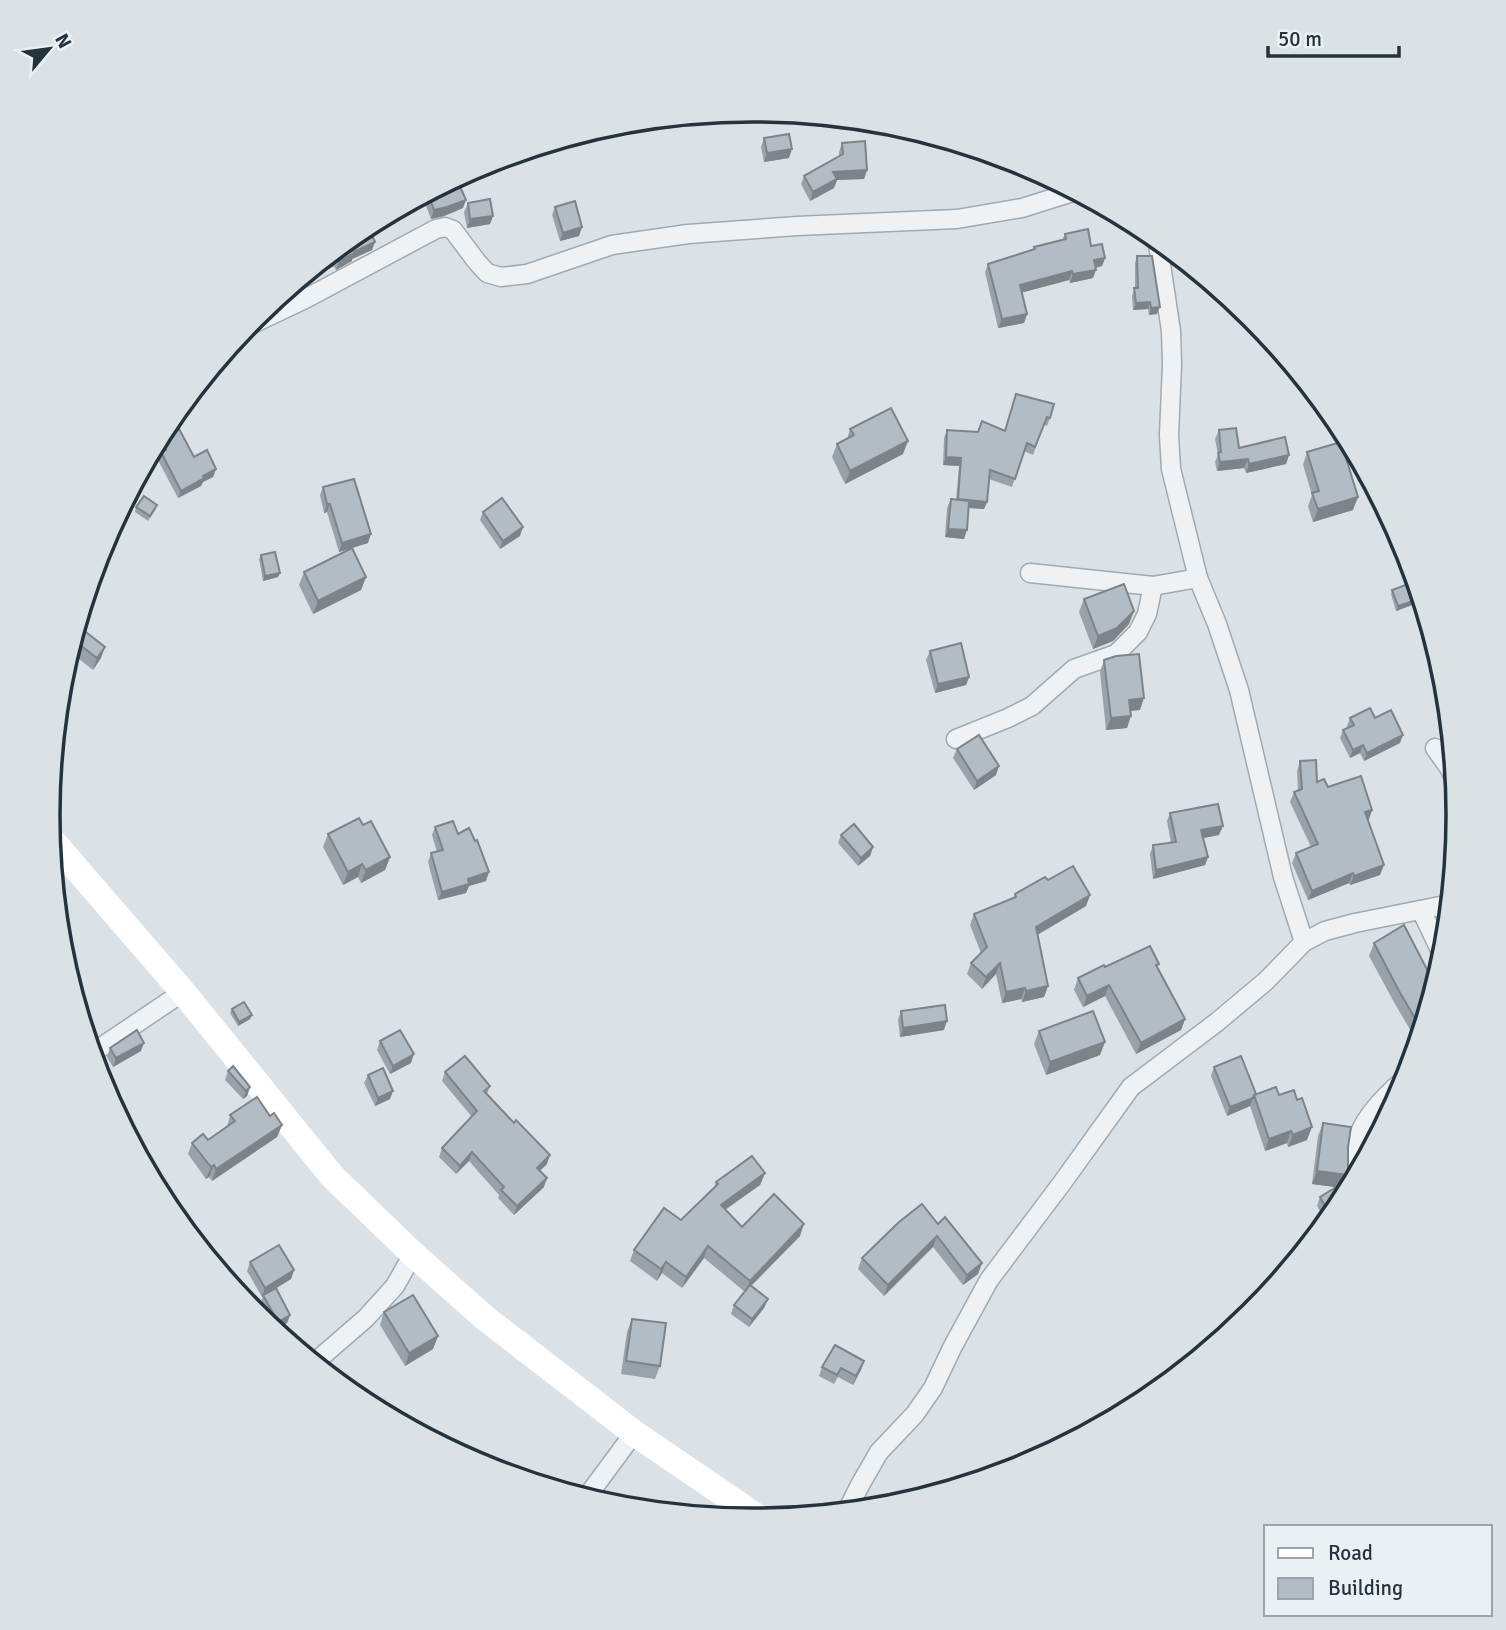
<svg xmlns="http://www.w3.org/2000/svg" width="1506" height="1630" font-family="Signika,sans-serif">
  <style>
    .lines { fill: none; stroke-linecap: round; stroke-linejoin: round }
    .street-casing { stroke: #a0aab1; stroke-width: 21 }
    .street { stroke: #eef2f5; stroke-width: 18 }
    .secondary { stroke: #fff; stroke-width: 26 }
    .wall { fill: #99a2a9 }
    .shaded-wall { fill: #7d8489 }
    .building { fill: #b2bcc4; stroke: #7d8489; stroke-width: 2 }
    .rim { fill: none; stroke: #24333d; stroke-width: 3.5 }
  </style>
  <rect width="100%" height="100%" fill="#dbe2e7"/>
  <g class="lines">
    <g class="street-casing">
      <g id="street">
        <path d="M1157,238L1171,331L1172,365L1169,435L1171,469L1198,578L1217,624L1239,690L1283,877L1304,942"/>
        <path d="M244,328L305,299L436,229L445,227L453,230L477,262L487,273L501,277L527,274L612,245L688,234L797,226L957,219L1022,208L1076,191"/>
        <path d="M1030,573L1153,586L1198,578"/>
        <path d="M956,739L1008,718L1032,706L1074,669L1116,654L1138,632L1147,614L1153,586"/>
        <path d="M1435,748L1450,769L1456,784"/>
        <path d="M1421,910L1444,958"/>
        <path d="M91,1054L183,992"/>
        <path d="M1354,1180C1354,1167 1354,1154 1357,1142C1362,1117 1389,1092 1407,1077"/>
        <path d="M314,1363L366,1318L395,1286L413,1254"/>
        <path d="M586,1498L634,1433"/>
        <path d="M847,1511L860,1485L879,1452L915,1414L933,1388L953,1346L989,1280L1062,1183L1131,1087L1217,1022L1266,981L1304,942L1325,931L1355,923L1450,904"/>
      </g>
    </g>
    <use href="#street" class="street"/>
    <path class="secondary" d="M50,838L183,992L332,1176L413,1254L485,1318L634,1433L762,1520"/>
  </g>
  <g class="wall">
    <path d="M764,138L789,158L764,162L761,147Z"/>
    <path d="M842,143L867,170L864,179L837,180L834,188L810,201L801,184L804,176L839,156V152Z"/>
    <path d="M428,194L463,208L444,216L431,219L425,203Z"/>
    <path d="M468,203L493,216L490,224L467,228L464,212Z"/>
    <path d="M555,207L582,227L579,236L560,241L552,215Z"/>
    <path d="M361,228L372,250L352,259V261L336,270L334,266L323,271L319,263Z"/>
    <path d="M1065,234L1091,246L1105,258L1102,266L1095,268L1093,278L1070,283L1069,280L1022,292L1027,314L1024,323L998,328L985,272L988,264L1033,250L1034,247L1062,240Z"/>
    <path d="M1137,256L1157,314L1149,315L1148,309L1133,310L1132,296L1135,288V263Z"/>
    <path d="M1016,394L1050,418L1047,426L1044,425L1033,455L1024,451L1012,487L989,479L987,502L984,509L969,508L964,539L945,537L947,508L951,499L956,500L959,466L943,465L944,438L947,430L978,432L1005,431Z"/>
    <path d="M850,429L903,454L845,484L832,457L837,444L847,439Z"/>
    <path d="M1219,430L1239,448L1289,455L1286,464L1246,473L1244,468L1217,471L1215,462L1218,455L1215,439Z"/>
    <path d="M159,437L216,469L213,477L203,482L201,486L178,498L158,460L161,452L157,444Z"/>
    <path d="M1307,452L1353,510L1313,522L1308,506L1312,495L1303,465Z"/>
    <path d="M323,487L368,543L339,552L327,512L324,513L320,495Z"/>
    <path d="M136,507L156,509L148,521L135,512Z"/>
    <path d="M483,512L520,536L500,549L480,520Z"/>
    <path d="M261,555L280,573L278,577L263,581L259,559Z"/>
    <path d="M304,572L366,577L361,590L313,614L299,585Z"/>
    <path d="M1392,590L1414,601L1412,605L1396,611L1391,594Z"/>
    <path d="M1084,599L1129,624L1113,641L1093,649L1079,612Z"/>
    <path d="M77,625L101,658L93,670L69,651Z"/>
    <path d="M930,651L969,677L966,685L935,693L926,660Z"/>
    <path d="M1104,660L1140,710L1131,711L1127,728L1106,730L1100,672Z"/>
    <path d="M1350,718H1375L1400,743L1364,761L1360,753L1350,758L1340,738L1343,730L1348,727L1347,726Z"/>
    <path d="M957,749L996,775L974,790L953,758Z"/>
    <path d="M1300,761L1317,782L1372,810L1369,819L1368,820L1380,875L1350,885L1349,883L1308,900L1292,863L1296,853L1311,847L1290,802L1294,792L1298,791L1297,771Z"/>
    <path d="M1170,813L1219,835L1203,838L1208,857L1205,865L1153,879L1150,854L1153,845L1171,843L1167,821Z"/>
    <path d="M363,825L390,857L385,870L361,883L358,877L343,885L323,847L328,834Z"/>
    <path d="M435,827L458,834L486,881L469,886L466,893L438,900L428,862L431,853L437,852L432,835Z"/>
    <path d="M841,835L873,847L870,856L858,866L838,843Z"/>
    <path d="M1048,880L1090,895L1086,906L1037,935L1048,986L1044,997L1022,1002L1021,999L1002,1003L996,974L982,989L967,974L971,963L981,953L970,925L974,914L1013,899L1015,894Z"/>
    <path d="M1374,943L1435,985L1418,1043L1395,1004L1369,956Z"/>
    <path d="M1159,964L1157,968L1185,1019L1181,1030L1136,1054L1105,996L1083,1007L1074,990L1078,978L1105,967Z"/>
    <path d="M232,1009L250,1019L238,1026L230,1013Z"/>
    <path d="M901,1011L944,1030L900,1037L898,1020Z"/>
    <path d="M1039,1031L1100,1055L1046,1075L1034,1044Z"/>
    <path d="M380,1041L411,1063L390,1074L377,1050Z"/>
    <path d="M110,1048L141,1051L113,1067L107,1057Z"/>
    <path d="M1214,1067L1256,1094L1279,1095L1307,1140L1288,1147L1287,1143L1265,1151L1250,1106L1227,1116L1211,1076Z"/>
    <path d="M228,1071L250,1087L247,1096L243,1099L225,1080Z"/>
    <path d="M445,1072L490,1086L487,1094L547,1164L540,1171L544,1187L514,1215L498,1198L499,1195L469,1161L456,1174L439,1157L442,1148L472,1117L442,1081Z"/>
    <path d="M368,1075L390,1099L375,1106L364,1083Z"/>
    <path d="M230,1115L270,1116L282,1125L277,1137L212,1181L209,1177L206,1179L188,1154L192,1143L208,1140L227,1127Z"/>
    <path d="M1323,1123L1348,1147V1175L1325,1220L1317,1206L1320,1197L1336,1187L1312,1184L1318,1136Z"/>
    <path d="M765,1173L760,1185L725,1210L742,1227L800,1236L751,1286L768,1299L764,1308L749,1327L731,1314L734,1305L745,1292L704,1258L682,1288L662,1273L657,1281L630,1261L634,1250L681,1220L714,1188L716,1182Z"/>
    <path d="M938,1224L982,1263L978,1274L963,1285L933,1247L884,1296L858,1269L862,1258Z"/>
    <path d="M250,1262L294,1270L291,1279L268,1293L290,1315L287,1323L274,1330L260,1304L263,1296L262,1297L247,1271Z"/>
    <path d="M384,1312L438,1336L433,1349L405,1366L380,1325Z"/>
    <path d="M632,1319L660,1366L655,1379L621,1374L627,1332Z"/>
    <path d="M864,1361L861,1370L853,1385L838,1377L834,1384L819,1376L822,1367Z"/>
    <path d="M1174,1378L1153,1395V1394L1157,1383Z"/>
  </g>
  <g class="shaded-wall">
    <path d="M792,149L789,158L764,162L767,153Z"/>
    <path d="M867,170L864,179L837,180L834,188L810,201L813,192L833,172Z"/>
    <path d="M466,200L463,208L444,216L431,219L434,210Z"/>
    <path d="M493,216L490,224L467,228L470,219Z"/>
    <path d="M582,227L579,236L560,241L563,233Z"/>
    <path d="M375,242L372,250L352,259V261L336,270L339,262L354,252Z"/>
    <path d="M337,258L334,266L323,271L326,263Z"/>
    <path d="M1105,258L1102,266L1091,269L1094,260Z"/>
    <path d="M1096,270L1093,278L1070,283L1073,274Z"/>
    <path d="M1072,271L1069,280L1017,294L1020,285Z"/>
    <path d="M1150,302L1148,309L1133,310L1136,303Z"/>
    <path d="M1160,307L1157,314L1149,315L1151,308Z"/>
    <path d="M1027,314L1024,323L998,328L1002,319Z"/>
    <path d="M908,441L903,454L845,484L850,471Z"/>
    <path d="M1289,455L1286,464L1246,473L1249,464Z"/>
    <path d="M946,457L961,458L959,466L943,465Z"/>
    <path d="M1248,459L1244,468L1217,471L1220,462Z"/>
    <path d="M216,469L213,477L203,482L201,486L178,498L181,491L203,476Z"/>
    <path d="M1358,497L1353,510L1313,522L1318,509Z"/>
    <path d="M958,499L987,502L984,509L955,507Z"/>
    <path d="M327,504H330L327,512L324,513Z"/>
    <path d="M523,527L520,536L500,549L503,541Z"/>
    <path d="M948,529L967,530L964,539L945,537Z"/>
    <path d="M371,534L368,543L339,552L342,543Z"/>
    <path d="M280,573L278,577L263,581L265,576Z"/>
    <path d="M366,577L361,590L313,614L318,601Z"/>
    <path d="M1414,601L1412,605L1396,611L1398,606Z"/>
    <path d="M1134,611L1129,624L1113,641L1093,649L1098,636Z"/>
    <path d="M105,647L101,658L93,670L97,658Z"/>
    <path d="M969,677L966,685L935,693L938,684Z"/>
    <path d="M1144,698L1140,710L1125,711L1129,700Z"/>
    <path d="M1131,716L1127,728L1106,730L1111,718Z"/>
    <path d="M1403,735L1400,743L1364,761L1367,753Z"/>
    <path d="M1363,745L1360,753L1350,758L1353,750Z"/>
    <path d="M999,766L996,775L974,790L977,781Z"/>
    <path d="M1372,810L1369,819L1362,822L1365,812Z"/>
    <path d="M1223,826L1219,835L1198,839L1201,830Z"/>
    <path d="M873,847L870,856L858,866L861,858Z"/>
    <path d="M390,857L385,870L361,883L366,870Z"/>
    <path d="M1208,857L1205,865L1153,879L1156,870Z"/>
    <path d="M362,864L358,877L343,885L348,872Z"/>
    <path d="M1384,865L1380,875L1350,885L1354,876Z"/>
    <path d="M489,872L486,881L469,886L466,893L438,900L442,892L468,879Z"/>
    <path d="M1353,873L1349,883L1308,900L1312,891Z"/>
    <path d="M1090,895L1086,906L1032,938L1036,927Z"/>
    <path d="M1000,963L996,974L982,989L986,977Z"/>
    <path d="M1109,985L1105,996L1083,1007L1087,996Z"/>
    <path d="M1048,986L1044,997L1022,1002L1026,991Z"/>
    <path d="M1025,988L1021,999L1002,1003L1006,992Z"/>
    <path d="M252,1015L250,1019L238,1026L239,1022Z"/>
    <path d="M1185,1019L1181,1030L1136,1054L1141,1043Z"/>
    <path d="M947,1021L944,1030L900,1037L903,1028Z"/>
    <path d="M1105,1042L1100,1055L1046,1075L1050,1062Z"/>
    <path d="M144,1043L141,1051L113,1067L116,1058Z"/>
    <path d="M414,1054L411,1063L390,1074L393,1066Z"/>
    <path d="M250,1087L247,1096L243,1099L246,1091Z"/>
    <path d="M393,1091L390,1099L375,1106L378,1098Z"/>
    <path d="M1253,1098L1250,1106L1227,1116L1230,1107Z"/>
    <path d="M282,1125L277,1137L212,1181L216,1169Z"/>
    <path d="M1312,1127L1307,1140L1288,1147L1293,1135Z"/>
    <path d="M1291,1131L1287,1143L1265,1151L1269,1139Z"/>
    <path d="M472,1152L469,1161L456,1174L460,1166Z"/>
    <path d="M550,1155L547,1164L534,1176L537,1168Z"/>
    <path d="M214,1165L209,1177L206,1179L211,1167Z"/>
    <path d="M1317,1171L1348,1175L1343,1188L1312,1184Z"/>
    <path d="M765,1173L760,1185L716,1216L721,1205Z"/>
    <path d="M547,1178L544,1187L514,1215L517,1206Z"/>
    <path d="M1342,1202L1334,1214L1325,1220L1328,1211Z"/>
    <path d="M804,1224L800,1236L745,1292L750,1281Z"/>
    <path d="M937,1236L933,1247L884,1296L888,1285Z"/>
    <path d="M708,1246L704,1258L682,1288L686,1277Z"/>
    <path d="M666,1262L662,1273L657,1281L661,1269Z"/>
    <path d="M982,1263L978,1274L963,1285L967,1275Z"/>
    <path d="M294,1270L291,1279L262,1297L265,1288Z"/>
    <path d="M768,1299L764,1308L749,1327L752,1319Z"/>
    <path d="M290,1315L287,1323L274,1330L278,1322Z"/>
    <path d="M438,1336L433,1349L405,1366L409,1353Z"/>
    <path d="M864,1361L861,1370L853,1385L856,1376Z"/>
  </g>
  <g class="building">
    <path d="M789,134L792,149L767,153L764,138Z"/>
    <path d="M865,141L867,170L833,172L837,179L813,192L804,176L843,154L842,143Z"/>
    <path d="M458,182L466,200L447,207L434,210L428,194Z"/>
    <path d="M490,199L493,216L470,219L468,203Z"/>
    <path d="M575,201L582,227L563,233L555,207Z"/>
    <path d="M367,225L375,242L354,252V253L339,262L337,258L326,263L324,259L361,228Z"/>
    <path d="M1088,229L1091,246L1102,244L1105,258L1094,260L1096,270L1073,274L1072,271L1020,285L1027,314L1002,319L988,264L1035,249L1034,247L1066,239L1065,234Z"/>
    <path d="M1137,256H1152L1160,307L1151,308L1150,302L1136,303L1134,288H1138Z"/>
    <path d="M1016,394L1054,404L1050,418L1047,417L1035,447L1027,443L1015,479L990,470L987,502L958,499L961,458L946,457L947,430L978,432L982,421L1005,431Z"/>
    <path d="M891,408L908,441L850,471L837,444L854,435L850,429Z"/>
    <path d="M178,427L194,457L207,450L216,469L203,476L204,478L181,491L161,452L166,450L159,437Z"/>
    <path d="M1236,428L1239,448L1285,437L1289,455L1249,464L1248,459L1220,462L1218,453L1221,452L1219,430Z"/>
    <path d="M1341,442L1358,497L1318,509L1312,493L1319,491L1307,452Z"/>
    <path d="M354,479L371,534L342,543L330,504H327L323,487Z"/>
    <path d="M144,496L157,505L150,516L136,507Z"/>
    <path d="M502,498L523,527L503,541L483,512Z"/>
    <path d="M951,499L969,501L967,530L948,529Z"/>
    <path d="M352,548L366,577L318,601L304,572Z"/>
    <path d="M275,552L280,573L265,576L261,555Z"/>
    <path d="M1124,584L1134,611L1117,628L1098,636L1084,599Z"/>
    <path d="M1408,584L1414,601L1398,606L1392,590Z"/>
    <path d="M77,625L105,647L97,658L72,639Z"/>
    <path d="M961,643L969,677L938,684L930,651Z"/>
    <path d="M1139,654L1144,698L1129,700L1131,716L1111,718L1104,660L1116,656Z"/>
    <path d="M1370,708L1375,718L1391,710L1403,735L1367,753L1363,745L1353,750L1343,730L1354,725L1350,718Z"/>
    <path d="M979,735L999,766L977,781L957,749Z"/>
    <path d="M1316,760L1317,782L1324,779L1328,787L1361,776L1372,810L1365,812L1384,865L1354,876L1353,873L1312,891L1296,853L1318,844L1294,792L1302,789L1300,761Z"/>
    <path d="M1218,804L1223,826L1201,830L1208,857L1156,870L1153,845L1176,842L1170,813Z"/>
    <path d="M359,818L363,825L371,821L390,857L366,870L362,864L348,872L328,834Z"/>
    <path d="M453,821L458,834L469,828L475,841L477,840L489,872L468,879L469,884L442,892L431,853L443,850L435,827Z"/>
    <path d="M854,824L873,847L861,858L841,835Z"/>
    <path d="M1073,866L1090,895L1036,927L1048,986L1026,991L1025,988L1006,992L1000,963L986,977L971,963L987,947L974,914L1016,897L1015,894L1045,877L1048,880Z"/>
    <path d="M1404,925L1435,985L1422,1030L1399,991L1374,943Z"/>
    <path d="M1150,946L1159,964L1156,965L1185,1019L1141,1043L1109,985L1087,996L1078,978L1104,965L1105,967Z"/>
    <path d="M244,1002L252,1015L239,1022L232,1009Z"/>
    <path d="M945,1005L947,1021L903,1028L901,1011Z"/>
    <path d="M1093,1011L1105,1042L1050,1062L1039,1031Z"/>
    <path d="M137,1030L144,1043L116,1058L110,1048Z"/>
    <path d="M400,1030L414,1054L393,1066L380,1041Z"/>
    <path d="M465,1056L490,1086L484,1091L514,1123L516,1120L550,1155L537,1168L547,1178L517,1206L501,1190L504,1187L472,1152L460,1166L442,1148L477,1111L445,1072Z"/>
    <path d="M1241,1056L1256,1094L1254,1095L1253,1098L1230,1107L1214,1067Z"/>
    <path d="M233,1066L250,1087L246,1091L228,1071Z"/>
    <path d="M383,1068L393,1091L378,1098L368,1075Z"/>
    <path d="M1276,1087L1279,1095L1294,1090L1297,1100L1302,1098L1312,1127L1293,1135L1291,1131L1269,1139L1254,1095Z"/>
    <path d="M257,1097L270,1116L274,1113L282,1125L216,1169L214,1165L211,1167L192,1143L203,1134L208,1140L235,1121L230,1115Z"/>
    <path d="M1323,1123L1351,1127L1348,1147V1175L1317,1171Z"/>
    <path d="M752,1156L765,1173L721,1205L742,1227L774,1194L804,1224L750,1281L708,1246L686,1277L666,1262L661,1269L634,1250L664,1208L681,1220L718,1184L716,1182Z"/>
    <path d="M1346,1181L1350,1188L1342,1202L1328,1211L1320,1197Z"/>
    <path d="M922,1204L938,1224L945,1217L982,1263L967,1275L937,1236L888,1285L862,1258L899,1222Z"/>
    <path d="M279,1245L294,1270L265,1288L250,1262Z"/>
    <path d="M750,1285L768,1299L752,1319L734,1305Z"/>
    <path d="M276,1288L290,1315L278,1322L263,1295Z"/>
    <path d="M413,1295L438,1336L409,1353L384,1312Z"/>
    <path d="M632,1319L666,1323L660,1366L626,1361Z"/>
    <path d="M835,1345L864,1361L856,1376L841,1368L837,1375L822,1367Z"/>
    <path d="M1174,1378L1159,1391L1157,1383Z"/>
  </g>
  <path d="M0 0H1506V1630H0ZM60 815a693 693 0 1 1 1386 0a693 693 0 1 1-1386 0Z" fill="#dae2e5" fill-rule="evenodd"/>
  <path class="rim" d="M60 815a693 693 0 1 1 1386 0a693 693 0 1 1-1386 0Z"/>
  <rect x="1264" y="1525" width="228" height="91" fill="#eaf1f4" stroke="#9ba5ab" stroke-width="2"/>
  <rect x="1278" y="1548" width="35" height="10" fill="#ffffff" stroke="#9ba5ab" stroke-width="2"/>
  <text x="1328" y="1560" font-size="21" fill="#24333d">Road</text>
  <rect x="1278" y="1578" width="35" height="21" fill="#b2bcc4" stroke="#9ba5ab" stroke-width="2"/>
  <text x="1328" y="1595" font-size="21" fill="#24333d">Building</text>
  <g transform="translate(49 49) rotate(61)" stroke="#eaf1f4" stroke-width="5" paint-order="stroke">
  <path d="M0-5L12 26L0 18L-12 26Z" fill="#24333d"/>
  <text y="-10" font-size="19" font-weight="bold" text-anchor="middle" fill="#24333d">N</text>
  </g>
  <path d="M1268 46v10h131v-10" fill="none" stroke="#24333d" stroke-width="3.5"/>
  <text x="1278" y="46" font-size="21" fill="#24333d" stroke="#eaf1f4" stroke-width="5" paint-order="stroke">50 m</text>
</svg>
